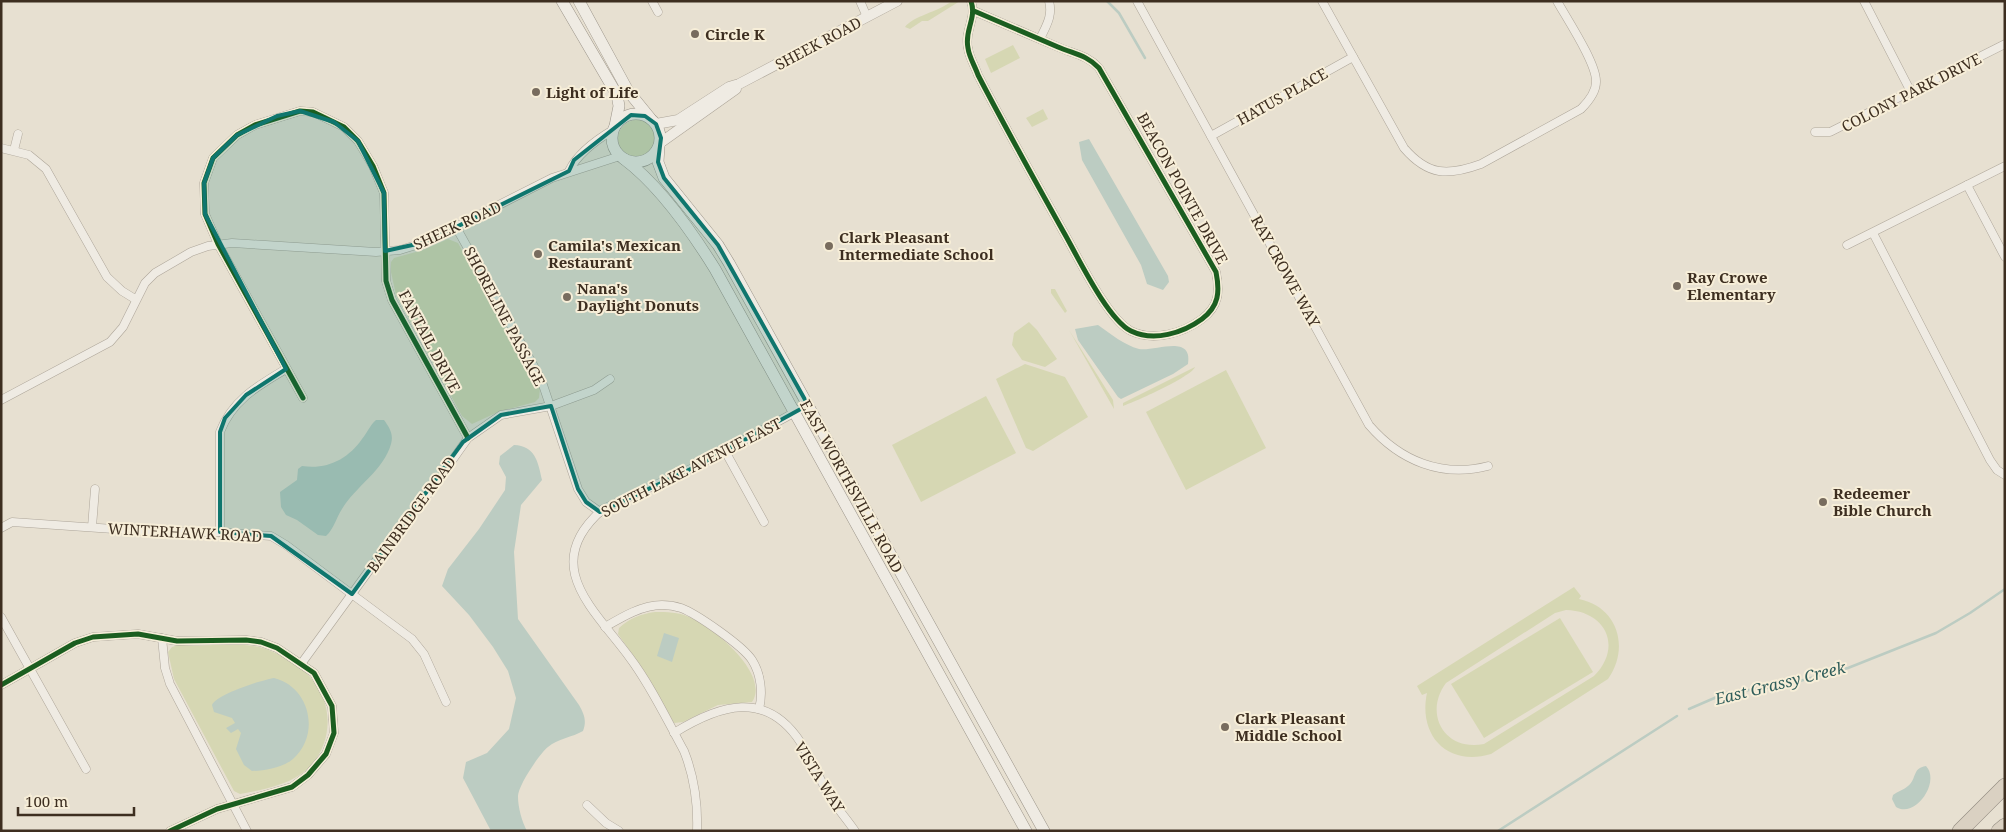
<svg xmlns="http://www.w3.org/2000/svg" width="2006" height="832" font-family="'Noto Serif',serif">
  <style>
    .green { fill: #d6d7b3; fill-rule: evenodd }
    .water { fill: #bcccc2 }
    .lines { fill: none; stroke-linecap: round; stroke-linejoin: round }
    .stream { stroke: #bcccc2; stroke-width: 2.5 }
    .minor-casing { stroke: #ada599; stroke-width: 9 }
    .tertiary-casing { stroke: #ada599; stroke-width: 11 }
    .secondary-casing { stroke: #9c958a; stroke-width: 12 }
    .motorway-casing { stroke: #928b80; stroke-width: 16 }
    .minor { stroke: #efebe3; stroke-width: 8 }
    .tertiary { stroke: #efebe3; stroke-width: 10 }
    .secondary { stroke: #efebe3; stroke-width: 11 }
    .motorway { stroke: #dad1c2; stroke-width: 15 }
    .cycleway-casing { stroke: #f7eed8; stroke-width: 8 }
    .cycleway { stroke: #1b5e20; stroke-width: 5 }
    .marked { fill: #0f766e; fill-opacity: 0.2; stroke: #0f766e; stroke-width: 4; stroke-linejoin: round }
    .poi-dot { fill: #786c5e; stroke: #f7eed8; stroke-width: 2 }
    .labels { text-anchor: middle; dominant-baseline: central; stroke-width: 4; stroke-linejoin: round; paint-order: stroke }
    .poi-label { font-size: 15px; font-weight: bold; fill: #3d2e20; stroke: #f7eed8; text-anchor: start }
    .street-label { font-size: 15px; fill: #3d2e20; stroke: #f7eed8 }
    .water-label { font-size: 16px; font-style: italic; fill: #2f5d5a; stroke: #f7eed8 }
  </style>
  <rect width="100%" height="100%" fill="#e7e0d1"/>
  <g class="green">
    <path d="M952,1H960L928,21H922L910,29L905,27C913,16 938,12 952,1Z"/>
    <path d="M1013,45L1020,58L991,73L985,59Z"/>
    <path d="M1043,109L1048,119L1032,127L1026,118Z"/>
    <circle cx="637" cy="139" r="19"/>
    <path d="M448,239L458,243L535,383L540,388L539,398L535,402L498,412L472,424L462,416L396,295L391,272V262L394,258L423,250Z"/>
    <path d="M1051,289H1055L1067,311L1065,313L1051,293Z"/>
    <path d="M1029,322L1037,330L1057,359L1045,367L1022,360L1012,345L1014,333Z"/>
    <path d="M1069,330L1113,400L1114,409Z"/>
    <path d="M1025,364L1065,377L1088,417L1033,451L1026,448L996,379Z"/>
    <path d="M1195,367C1191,377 1134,402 1123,406V403Z"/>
    <path d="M1226,370L1266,448L1186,490L1146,412Z"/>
    <path d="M986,396L1016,453L921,502L892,445Z"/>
    <path d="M1574,587L1581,596L1579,599C1618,607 1630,648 1608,679L1491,754C1447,767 1418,735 1427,693L1422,695L1417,686ZM1566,610C1606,611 1623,647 1594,676L1484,744C1445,752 1423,714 1446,683L1555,613Z"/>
    <path d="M655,612C667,612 678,612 689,617C712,626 771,674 752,702L718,705L683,722L674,723L646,674L618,634L619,628C630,618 641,614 655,612Z"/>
    <path d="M1560,618L1593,672L1484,738L1451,684Z"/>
    <path d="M179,645C208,648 244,639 271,651C286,657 305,668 314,682C336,710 331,753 301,774C284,786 261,790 240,794L234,791L174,679L168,652L172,647Z"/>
  </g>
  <g class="water">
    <path d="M1089,139L1168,276L1169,282L1163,290L1147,284L1141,265L1082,160L1079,142Z"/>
    <path d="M1098,325C1111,334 1124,345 1139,349C1154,352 1193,333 1188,364L1173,374L1121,399L1118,397L1078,340L1075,329Z"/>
    <path d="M376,420H384C389,427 394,434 391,444C384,470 355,487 342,509C336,518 334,529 326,536L318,535L297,520L286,515L281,507L280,492L297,480L298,469L302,466C327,470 348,459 362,439C367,433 370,425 376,420Z"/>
    <path d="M514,445C535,446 538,461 542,480L521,505L514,552L518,619L579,705C584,714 587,720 583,731C573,737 557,739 548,747C540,753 517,787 518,797C518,807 522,822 527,831H491L463,778L466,762L487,753L509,729L516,698L508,671L493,647L469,615L442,586L448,569L479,529L505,490L506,477L499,464L500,456Z"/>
    <path d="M664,633L679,638L672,662L657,656Z"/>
    <path d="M274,678C310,687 321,734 293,759C284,767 264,771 252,771L244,765L236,749L241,733L238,729L231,733L226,728L235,723L232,718L214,712L212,705C217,694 262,680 274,678Z"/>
    <path d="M1926,766C1941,782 1915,819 1896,807L1892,799L1893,795C1898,791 1904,790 1908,786C1917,779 1912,768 1926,766Z"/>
  </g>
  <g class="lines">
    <g class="stream">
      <path d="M1107,1L1119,13L1145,58"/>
      <path d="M1689,709L1726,693L1781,686L1848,668L1936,633L1970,613L2005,589"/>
      <path d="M1498,831L1677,716"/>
    </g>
    <g class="minor-casing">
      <g id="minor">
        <path d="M652,1L658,12"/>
        <path d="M860,1L867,17"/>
        <path d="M971,1C977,19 964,30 968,48C969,57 975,66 978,75C1005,127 1034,179 1063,231C1077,255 1107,319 1131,331C1154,342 1183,333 1202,319C1219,306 1220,292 1216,272L1099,68C1087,55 1074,54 1058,47C1030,35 1002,23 974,11"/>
        <path d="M1137,1L1369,425C1400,461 1442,478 1488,466"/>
        <path d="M1322,1L1404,148C1428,176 1448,176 1481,164L1581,109C1588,102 1596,93 1596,82C1597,64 1567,19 1557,1"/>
        <path d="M1864,1L1911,92"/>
        <path d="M1040,39C1046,26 1053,16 1049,1"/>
        <path d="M1815,132H1830L2005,44"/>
        <path d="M1211,136L1353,57"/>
        <path d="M1,148L29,155L46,169L107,277L122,291L135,299"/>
        <path d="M14,150L18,134"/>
        <path d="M569,171C578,153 596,140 613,130"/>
        <path d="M1967,185L2005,257"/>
        <path d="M456,227L541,379L578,489L586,502L600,512"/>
        <path d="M1873,233L1990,460L1997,470L2005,475"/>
        <path d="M1847,245L2005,166"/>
        <path d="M303,398L218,244L205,214L204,183L213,158L237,135L255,125L300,111L313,112L344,127L358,141L373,166L384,193L386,281L392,300L468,438"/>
        <path d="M1,400L110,342L123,327L145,283L155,273L191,252L208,246L232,243L376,252L400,250L426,242L552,178L620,156"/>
        <path d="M725,451L764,522"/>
        <path d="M92,527L95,489"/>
        <path d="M1,528L12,522L157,532H220L271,536L286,545L412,639L424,654L446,702"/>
        <path d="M220,532V432C232,400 259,385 286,369"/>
        <path d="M1,617L86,769"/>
        <path d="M605,627C622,617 642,605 662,605C668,605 675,606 681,608C697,614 743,646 752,660C761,674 763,693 759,709"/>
        <path d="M162,638L165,668L170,684L247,831"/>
        <path d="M301,664L397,532L432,489L468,438L501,415L551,406L594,390L610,379"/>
        <path d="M1,685L75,643L93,637L138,634L177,641L246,640L261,642L277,648L314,673L332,706L334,733L326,754L308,775L292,787L217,809L170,831"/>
        <path d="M674,733C719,705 766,689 801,743C811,759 819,777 828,794C836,807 846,818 855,831"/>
        <path d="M587,805L606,823L619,831"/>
        <path d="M697,831C698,803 694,776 684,751C667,720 651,686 630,658C595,610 538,565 603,509L697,466L808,405"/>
      </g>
    </g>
    <g class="tertiary-casing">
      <g id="tertiary">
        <path d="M656,124L678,120L729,87L739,84L897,1"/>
        <path d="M660,143L736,89"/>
      </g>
    </g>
    <g class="secondary-casing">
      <g id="secondary">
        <path d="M562,1L617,95L619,106L615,126"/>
        <path d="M579,1L628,91L650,118"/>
        <circle cx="636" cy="138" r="24"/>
        <path d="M659,146L658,162L664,178L718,245L729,263L1044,831"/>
        <path d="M624,159C659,185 692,232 715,269L1026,831"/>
      </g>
    </g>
    <g class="motorway-casing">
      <g id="motorway">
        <path d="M1960,831L2005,786"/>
        <path d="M1999,831L2005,826"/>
      </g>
    </g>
    <use href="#minor" class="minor"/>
    <use href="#tertiary" class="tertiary"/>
    <use href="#secondary" class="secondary"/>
    <use href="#motorway" class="motorway"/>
    <g class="cycleway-casing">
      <g id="cycleway">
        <path d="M971,1C977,19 964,30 968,48C969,57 975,66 978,75C1005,127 1034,179 1063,231C1077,255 1107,319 1131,331C1154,342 1183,333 1202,319C1219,306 1220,292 1216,272L1099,68C1087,55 1074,54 1058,47C1030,35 1002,23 974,11"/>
        <path d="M303,398L218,244L205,214L204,183L213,158L237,135L255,125L300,111L313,112L344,127L358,141L373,166L384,193L386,281L392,300L468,438"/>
        <path d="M1,685L75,643L93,637L138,634L177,641L246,640L261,642L277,648L314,673L332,706L334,733L326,754L308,775L292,787L217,809L170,831"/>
      </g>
    </g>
    <use href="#cycleway" class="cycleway"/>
  </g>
  <path class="marked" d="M300,111L334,122L358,141L384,193L385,251L426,242L569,171L574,160L631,115L645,116L656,124L661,138L658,162L664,178L718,245L808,405L697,466L600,512L586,502L578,489L551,406L501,415L463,442L352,594L271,536L220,532V432L225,418L246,395L286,369L205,214L204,183L213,158L237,135L277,116Z"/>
  <g class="poi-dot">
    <circle cx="695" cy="34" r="5"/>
    <circle cx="536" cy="92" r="5"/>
    <circle cx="829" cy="246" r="5"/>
    <circle cx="538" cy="254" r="5"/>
    <circle cx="1677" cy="286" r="5"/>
    <circle cx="567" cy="297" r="5"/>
    <circle cx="1823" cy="502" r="5"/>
    <circle cx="1225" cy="727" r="5"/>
  </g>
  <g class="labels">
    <g class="poi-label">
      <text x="705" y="34">Circle K</text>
      <text x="546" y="92">Light of Life</text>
      <text x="839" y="237">Clark Pleasant<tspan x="839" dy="17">Intermediate School</tspan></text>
      <text x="548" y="245">Camila's Mexican<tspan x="548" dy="17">Restaurant</tspan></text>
      <text x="1687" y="277">Ray Crowe<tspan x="1687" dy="17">Elementary</tspan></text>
      <text x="577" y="288">Nana's<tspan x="577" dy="17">Daylight Donuts</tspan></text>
      <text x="1833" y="493">Redeemer<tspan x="1833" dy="17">Bible Church</tspan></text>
      <text x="1235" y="718">Clark Pleasant<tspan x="1235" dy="17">Middle School</tspan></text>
    </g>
    <g class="street-label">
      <text transform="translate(818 43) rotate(-28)">SHEEK ROAD</text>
      <text transform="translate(1911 92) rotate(-27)">COLONY PARK DRIVE</text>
      <text transform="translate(1282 96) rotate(-29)">HATUS PLACE</text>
      <text transform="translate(1183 188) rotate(61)">BEACON POINTE DRIVE</text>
      <text transform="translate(457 225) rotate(-25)">SHEEK ROAD</text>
      <text transform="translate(1286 271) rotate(61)">RAY CROWE WAY</text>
      <text transform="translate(505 316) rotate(62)">SHORELINE PASSAGE</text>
      <text transform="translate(430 341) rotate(62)">FANTAIL DRIVE</text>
      <text transform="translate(691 467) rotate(-27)">SOUTH LAKE AVENUE EAST</text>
      <text transform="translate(852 486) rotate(61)">EAST WORTHSVILLE ROAD</text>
      <text transform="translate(411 514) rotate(-54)">BAINBRIDGE ROAD</text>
      <text transform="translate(185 532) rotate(3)">WINTERHAWK ROAD</text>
      <text transform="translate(820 777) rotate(58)">VISTA WAY</text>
    </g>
    <g class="water-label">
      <text transform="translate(1780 683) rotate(-14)">East Grassy Creek</text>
    </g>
  </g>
  <rect width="2006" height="832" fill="none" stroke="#3d2e20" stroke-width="5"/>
  <path d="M18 807v8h116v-8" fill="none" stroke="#3d2e20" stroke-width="2.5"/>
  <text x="25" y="807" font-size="15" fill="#3d2e20" stroke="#f7eed8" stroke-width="4" paint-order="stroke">100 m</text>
</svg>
